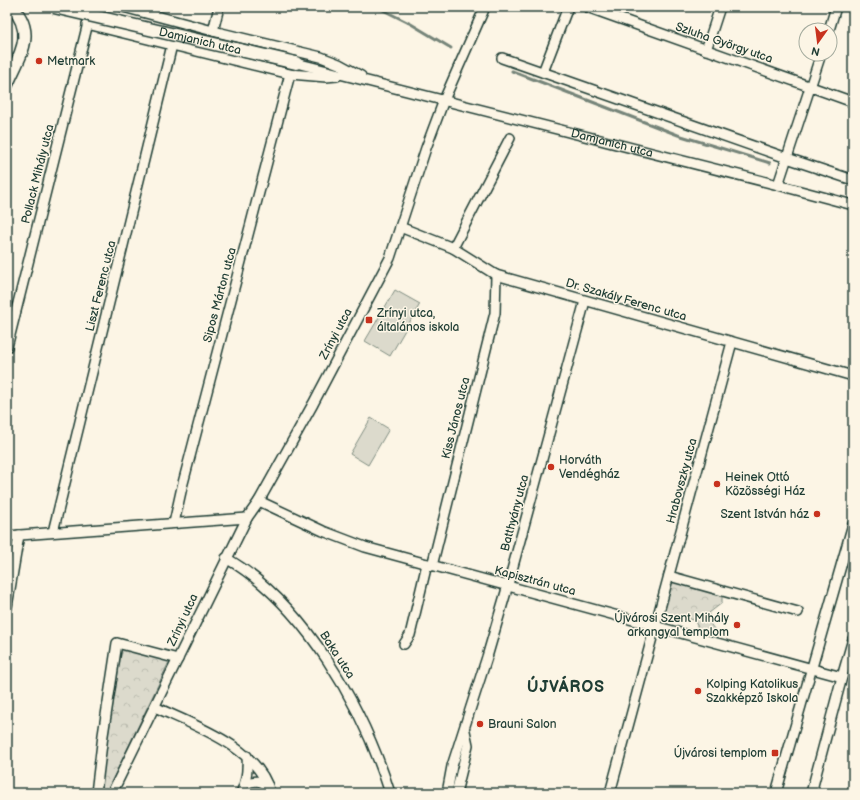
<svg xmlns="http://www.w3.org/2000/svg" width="860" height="800" font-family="'Balsamiq Sans',sans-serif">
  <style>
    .park { fill: url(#park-crowns); stroke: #7e8c80 }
    .pitch { fill: #dcdacc; stroke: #7e8c80 }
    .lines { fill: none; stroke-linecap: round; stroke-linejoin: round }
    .stream { stroke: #758479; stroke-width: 3 }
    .minor-casing { stroke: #1f3d34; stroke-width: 12 }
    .major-casing { stroke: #1f3d34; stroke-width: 15 }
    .minor { stroke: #fcf5e5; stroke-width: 9 }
    .major { stroke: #fcf5e5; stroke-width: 12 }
    .major-bridge-casing { stroke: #1f3d34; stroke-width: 15; stroke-linecap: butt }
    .major-bridge { stroke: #fcf5e5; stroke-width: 12 }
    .poi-dot { fill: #c8321e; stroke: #fcf5e5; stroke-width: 1.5 }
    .labels { text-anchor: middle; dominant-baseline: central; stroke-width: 3; stroke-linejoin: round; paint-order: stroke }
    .street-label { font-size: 12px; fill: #1f3d34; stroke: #fcf5e5 }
    .poi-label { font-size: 12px; fill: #1f3d34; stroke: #fcf5e5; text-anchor: start }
    .district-label { font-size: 16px; font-weight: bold; letter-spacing: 1px; fill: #1f3d34; stroke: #fcf5e5 }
  </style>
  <defs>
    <pattern id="park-crowns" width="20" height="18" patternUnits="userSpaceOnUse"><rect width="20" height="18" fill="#dcdacc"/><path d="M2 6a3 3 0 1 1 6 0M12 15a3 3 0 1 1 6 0" fill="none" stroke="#bcbcb0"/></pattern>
  </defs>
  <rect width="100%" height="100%" fill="#fcf5e5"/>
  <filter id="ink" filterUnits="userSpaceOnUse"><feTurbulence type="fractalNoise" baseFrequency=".025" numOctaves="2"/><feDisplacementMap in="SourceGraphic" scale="8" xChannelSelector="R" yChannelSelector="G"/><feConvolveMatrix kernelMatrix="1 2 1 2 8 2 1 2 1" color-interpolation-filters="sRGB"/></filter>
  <g filter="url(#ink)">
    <g class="park">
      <path d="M670,579L722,595V603L709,613L708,621L714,629L710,637L702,635L694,620L674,615L666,624L659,622Z"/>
      <path d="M122,648L170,660L106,793H99Z"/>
    </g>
    <g class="pitch">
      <path d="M395,290L420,304L390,356L365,341Z"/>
      <path d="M371,418L389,429L368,465L350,454Z"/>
    </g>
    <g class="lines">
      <g class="stream">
        <path d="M377,7L411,24L451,48"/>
        <path d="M512,71L678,135L770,163"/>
      </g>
      <g class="minor-casing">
        <g id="minor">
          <path d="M123,7L213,31L321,57L339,64L361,76"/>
          <path d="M587,7L853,102"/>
          <path d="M87,24L290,74L326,77L337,76"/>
          <path d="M829,30L836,7"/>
          <path d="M213,31L219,7"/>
          <path d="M706,50L720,7"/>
          <path d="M502,58L787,158L853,180"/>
          <path id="s1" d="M296,63L778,185L853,205"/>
          <path d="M543,72L568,7"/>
          <path d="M778,185L821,54"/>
          <path d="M400,227L453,248L496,275L853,376"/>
          <path d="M453,248L510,138"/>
          <path d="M7,347L92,7"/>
          <path d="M259,501L323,531L365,547L842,677L853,639"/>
          <path d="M174,523L182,487L290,74"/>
          <path d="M53,532L172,45"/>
          <path d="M7,536L247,518"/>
          <path d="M226,558C305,604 363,707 390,793"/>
          <path d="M432,566L495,313L496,275"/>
          <path d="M669,576L798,612"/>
          <path d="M7,607L19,535"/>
          <path d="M404,644L410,635L427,564"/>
          <path d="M155,707C193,725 259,747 270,793"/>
          <path d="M246,784C254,780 260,780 268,786"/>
          <path d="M96,793L103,735L117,643L178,659"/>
          <path d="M112,793L247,518L259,501L313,404L390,258L426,148L444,100L485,7"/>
          <path d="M241,793C247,781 248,770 247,756"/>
          <path d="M447,793L452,766L487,657L506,592L585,301"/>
          <path d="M456,793L468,745L465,731"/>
          <path d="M610,793L732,342"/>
          <path d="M776,793L853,524"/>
          <path d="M811,793L842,677"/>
        </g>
      </g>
      <g class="major-casing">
        <path id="major" d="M7,84C19,56 37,34 12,7"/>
      </g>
      <use href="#minor" class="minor"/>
      <use href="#major" class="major"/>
      <g class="major-bridge-casing">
        <g id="major-bridge">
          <path id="s2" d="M54,7L296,63"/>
        </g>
      </g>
      <use href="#major-bridge" class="major-bridge"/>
    </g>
  </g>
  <g class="poi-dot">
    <circle cx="39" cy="61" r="4"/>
    <rect x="365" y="316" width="8" height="8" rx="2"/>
    <circle cx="551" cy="467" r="4"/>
    <circle cx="717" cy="484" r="4"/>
    <circle cx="817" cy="514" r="4"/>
    <circle cx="737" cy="625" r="4"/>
    <circle cx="698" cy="691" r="4"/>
    <circle cx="480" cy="724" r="4"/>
    <rect x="771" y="749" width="8" height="8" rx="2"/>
  </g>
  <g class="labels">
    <g class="street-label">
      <text stroke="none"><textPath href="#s2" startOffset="150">Damjanich utca</textPath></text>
      <text transform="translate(724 43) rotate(19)">Szluha György utca</text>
      <text stroke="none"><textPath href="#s1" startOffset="326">Damjanich utca</textPath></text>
      <text transform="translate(38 174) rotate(-76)">Pollack Mihály utca</text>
      <text transform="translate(101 286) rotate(-76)">Liszt Ferenc utca</text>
      <text transform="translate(220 295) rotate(-75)">Sipos Márton utca</text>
      <text transform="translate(626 300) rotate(16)">Dr. Szakály Ferenc utca</text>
      <text transform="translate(336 334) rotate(-62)">Zrínyi utca</text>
      <text transform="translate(456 418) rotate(-76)">Kiss János utca</text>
      <text transform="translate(682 481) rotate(-75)">Hrabovszky utca</text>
      <text transform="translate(515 513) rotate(-75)">Batthyány utca</text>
      <text transform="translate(535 581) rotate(15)">Kapisztrán utca</text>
      <text transform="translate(183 620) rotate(-65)">Zrínyi utca</text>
      <text transform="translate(337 655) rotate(57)">Baka utca</text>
    </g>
    <g class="poi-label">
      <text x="47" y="61">Metmark</text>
      <text x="377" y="313">Zrínyi utca,<tspan x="377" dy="14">általános iskola</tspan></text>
      <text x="559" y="460">Horváth<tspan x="559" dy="14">Vendégház</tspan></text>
      <text x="725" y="477">Heinek Ottó<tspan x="725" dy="14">Közösségi Ház</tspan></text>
      <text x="809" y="514" text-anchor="end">Szent István ház</text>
      <text x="729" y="618" text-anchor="end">Újvárosi Szent Mihály<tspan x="729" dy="14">arkangyal templom</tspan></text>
      <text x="706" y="684">Kolping Katolikus<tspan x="706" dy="14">Szakképző Iskola</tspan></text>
      <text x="488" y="724">Brauni Salon</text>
      <text x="767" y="753" text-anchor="end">Újvárosi templom</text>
    </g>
    <g class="district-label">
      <text x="566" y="687">ÚJVÁROS</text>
    </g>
  </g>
  <rect width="860" height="800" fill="none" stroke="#fcf5e5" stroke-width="24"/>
  <rect x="12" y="12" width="836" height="776" fill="none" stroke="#1f3d34" stroke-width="1.5" filter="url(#ink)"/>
  <g transform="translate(818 42) rotate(194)"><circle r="19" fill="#fcf5e5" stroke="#a4ab9e"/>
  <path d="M0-3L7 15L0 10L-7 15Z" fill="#c8321e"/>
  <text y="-6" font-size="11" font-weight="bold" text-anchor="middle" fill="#1f3d34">N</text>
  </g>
</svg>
